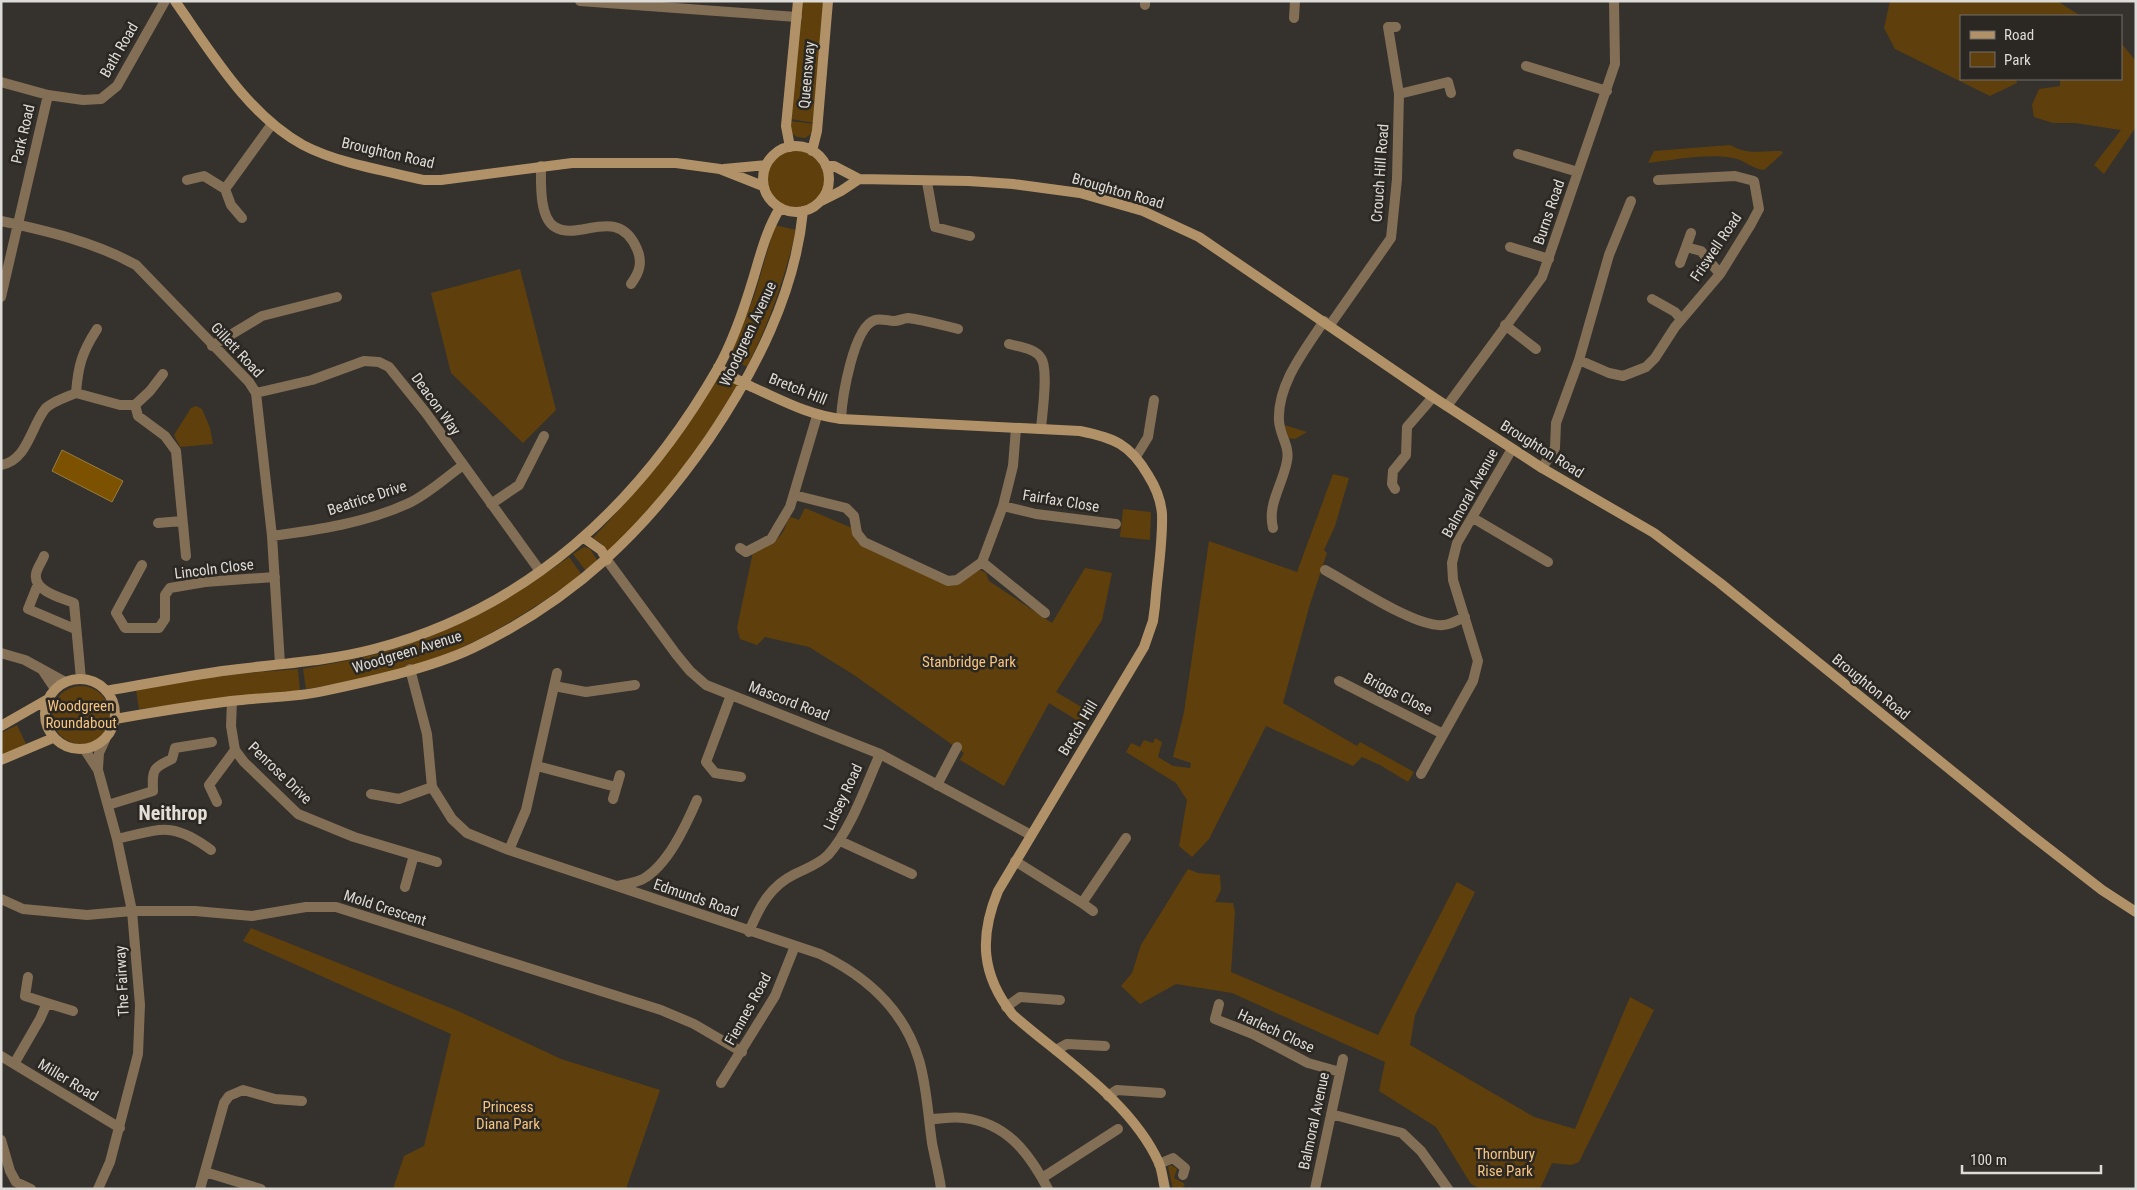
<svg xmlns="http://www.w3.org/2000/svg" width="2137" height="1190" viewBox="0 0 2137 1190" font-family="'Roboto Condensed',sans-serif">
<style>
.green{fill:#5f400c}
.water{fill:#7c5200;stroke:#997b41}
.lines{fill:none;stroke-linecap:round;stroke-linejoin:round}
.street{stroke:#836f56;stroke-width:10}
.secondary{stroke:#b19268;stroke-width:10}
.labels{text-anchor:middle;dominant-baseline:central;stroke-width:5;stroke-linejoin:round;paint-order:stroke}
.street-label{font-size:15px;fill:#dedcd8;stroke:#2b2722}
.park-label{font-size:15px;fill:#f6c47f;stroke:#2b2722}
.district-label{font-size:20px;font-weight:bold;fill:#e3ded7;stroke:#2b2722}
</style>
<rect width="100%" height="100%" fill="#35312c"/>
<!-- green -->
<path class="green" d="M802 1H827L815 123 790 119Z
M1890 1H2057L2081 16H1961V79H2016L2017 83 1990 96 1895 49 1884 28Z
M2121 43 2136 61V127L2104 174 2094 165 2121 130 2075 123H2053L2034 117 2032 105 2039 89 2060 86V79H2121Z
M790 121 815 124 811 134 805 138 797 137 791 133Z
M1730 145C1750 156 1760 150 1781 151L1783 153 1764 170C1752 169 1745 160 1733 158 1709 153 1672 160 1648 163L1654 151Z
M767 179a29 29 0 1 1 58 0a29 29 0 1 1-58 0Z
M775 225 796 230C785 278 769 323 747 367L729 356 754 297Z
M520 269 556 410 523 443 451 373 431 293Z
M719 373 738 385C707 448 655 503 608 554L602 544 593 538C641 487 685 434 719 373Z
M196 406 202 409 210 428 213 444 180 447 174 435 191 408Z
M1284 425 1307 432 1295 439 1289 438Z
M1333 474 1349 478 1335 526 1324 550 1327 553 1310 604 1283 703 1357 746 1360 742 1414 772 1408 782 1380 765 1362 757 1353 766 1266 726 1209 839 1192 857 1179 846 1187 800 1176 783 1126 752 1131 743 1140 747 1144 740 1153 743 1155 738 1162 742 1158 757 1173 766 1190 768 1191 763 1173 757 1184 712 1209 541 1297 572Z
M805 508 852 528 857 542 864 547 946 584 980 570 986 573 989 581 1052 623 1085 568 1112 573 1102 620 1056 692 1090 712 1083 724 1049 703 1004 786 960 760 964 753 854 675 809 647 765 637 757 645 740 639 737 628 753 552C764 547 776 543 783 532 786 527 786 521 791 517L799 520Z
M1123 509 1151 512 1150 540 1120 537Z
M584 547 590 549 597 560 586 571 573 554Z
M569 557 582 575C546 600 510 624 471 643 420 669 362 680 306 689L303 669C327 664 353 660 377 654 448 635 510 599 569 557Z
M298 669 300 691 139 709 136 689 212 676Z
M52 715a29 29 0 1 1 58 0a29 29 0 1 1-58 0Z
M17 725 26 744 1 756V733Z
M1188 869 1198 873 1220 875 1221 890 1215 902 1233 903 1235 912 1231 972 1378 1035 1457 882 1475 892 1415 1015 1410 1045 1534 1117 1575 1129 1630 997 1654 1010 1579 1162 1571 1165 1552 1163 1540 1189H1480L1471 1184 1436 1127 1379 1091 1385 1062 1232 993 1176 984 1140 1004 1121 986 1132 973 1141 945Z
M251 928 458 1011 561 1059 660 1090 626 1189H393L404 1156 424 1146 451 1034 243 941Z
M1171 1165 1177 1169 1174 1178 1185 1184 1182 1189H1173L1168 1167Z"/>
<!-- water -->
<path class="water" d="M62 450 123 481 112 502 52 471Z"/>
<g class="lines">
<!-- street -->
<path class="street" d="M580 1 797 17
M1145 5V1
M1294 18 1295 1
M1526 66 1607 91
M1 82 48 95 83 100 101 99 117 86 165 1
M1399 94 1448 82 1451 93
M1518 154 1578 172
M541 166C541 182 539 218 555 227 579 242 618 204 637 249 643 263 639 273 631 284
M187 180 204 176 225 189
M927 182 935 227 970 236
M242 218 231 205 225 189 272 124
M1 221C48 231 94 242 136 265L249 382 256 393 272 536 280 664
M1691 233 1686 247 1701 251 1720 274
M1510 247 1549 259
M1680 263 1686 247
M1 297 48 95
M1652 299 1675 312 1681 319
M1330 325 1391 238 1397 179 1399 94 1388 27H1396
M1505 325 1536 349
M1009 344C1019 347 1035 348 1041 358 1049 369 1042 414 1041 429
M212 346 262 316 337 297
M1579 360 1609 255 1631 201
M76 393C78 366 82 352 97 329
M256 393 312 380 364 361 379 362 389 367 426 413 540 571
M135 405 150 391 163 374
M1447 406 1542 277 1615 64 1614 1
M841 419C842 399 853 327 875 320 881 318 888 321 894 321 899 321 904 318 908 318 925 320 941 325 958 329
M1016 428 1013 466 1003 506 982 562 1045 613
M1137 455 1148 437 1154 400
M1 465C27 461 31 427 45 409 51 402 67 397 76 393L120 405H135L138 416 165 436 176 451 186 556
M1542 468 1555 448 1556 423 1579 360 1609 373 1623 376 1646 367 1655 358 1675 327 1720 274 1751 224 1759 209 1754 181 1735 176 1658 180
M1395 489 1392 484 1393 471 1406 455 1407 427 1433 397
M794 495 846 508 854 516 857 533 864 542 948 581 957 580 982 562
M491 504 519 485 544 436
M1003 506 1036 514 1116 524
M1473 518 1548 562
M158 523 182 521
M1273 528C1267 504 1283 484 1287 461 1290 446 1280 436 1279 421 1277 384 1305 350 1324 321
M272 536C317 530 366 523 409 503 428 494 445 478 462 466
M740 548 746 552 771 539 790 507 817 416
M44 556C42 562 37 568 36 574 33 591 62 598 74 603L81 679
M607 560 676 654 690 671 706 685 880 754 1031 835
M142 565 116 613 125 628H159L165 619V595L170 588 205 582 275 577
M1325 570C1351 584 1416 628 1443 625 1450 625 1458 620 1465 617
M38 584 28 609 75 629
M1 653 25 660 65 682
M410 669 427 734 432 787 452 819 467 833 509 850 820 954C866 976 904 1010 919 1060 927 1087 928 1116 932 1143 935 1159 939 1173 941 1189
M43 671 55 689
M1339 681 1443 734
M554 686 586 692 635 685
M731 695 706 762 715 773 741 777
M232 701 231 726 235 750 244 762 298 814 354 837 437 862
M85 750 98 770 117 839 132 911 140 1005 138 1054 110 1162 98 1189
M537 766 616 787
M98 769 99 753 105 740
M1421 774 1473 681 1478 661 1453 580 1452 563 1457 543 1512 449
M937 785 957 747
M371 794 399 799 432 787
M613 799 620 775
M217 802 209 785 235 750
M108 805 153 791C152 769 153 768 172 759L175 748 212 742
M117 839C161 829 172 821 211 850
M840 841 912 874
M509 850 526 810 557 673
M1015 861 1082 903 1126 838
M617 886C625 884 635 883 643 879 668 865 686 825 697 800
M405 887 414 855
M1 899 23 909 87 915 132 911H195L252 916 306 907H336L661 1010 694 1024 742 1052
M1082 903 1093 911
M749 932C759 907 770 886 795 874 807 868 819 864 828 855 851 830 866 785 880 754
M28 977 25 996 47 1003
M1219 1004 1215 1019 1253 1034 1308 1063 1340 1072
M1006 1007 1020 997 1060 1000
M1056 1050 1067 1044 1105 1046
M1 1056 120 1128
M14 1064 40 1019 47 1003 73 1011
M721 1083 775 996 795 946
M1108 1096 1117 1090 1161 1093
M1331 1114 1402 1133 1421 1151 1448 1189
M930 1119C941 1119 953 1116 964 1118 1007 1123 1029 1153 1048 1189
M1 1140 10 1171 16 1182 31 1189
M1159 1164 1173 1158 1185 1168 1183 1175
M205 1172 261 1189
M1042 1178 1118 1129
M200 1189 224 1103 229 1096 243 1090 275 1099 302 1101
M1315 1189 1343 1059"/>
<!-- secondary -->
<path class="secondary" d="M175 1C211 52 247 114 303 145 337 163 386 171 424 180H441L572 163H676L720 169 763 186
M763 179a33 33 0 1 1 66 0a33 33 0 1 1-66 0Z
M790 147 786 126 798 1
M812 151 817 131 828 1
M826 166H834L859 179 969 181 1013 184 1080 193 1143 211 1199 237 1433 397 1542 468 1654 533 1720 583 2026 831 2102 890 2136 912
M724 169 766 165
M821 201 841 191 859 179
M718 367C728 376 740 381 752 387 784 401 806 414 841 419L1080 431C1114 438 1130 444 1148 475 1155 486 1161 501 1162 514 1163 544 1157 576 1155 606L1153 621 1144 647 998 891C979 937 981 975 1013 1015 1062 1058 1131 1101 1159 1163 1162 1170 1163 1180 1165 1189
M584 538 601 550 607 560
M45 714a35 35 0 1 1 70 0a35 35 0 1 1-70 0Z
M106 691C145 684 183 677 222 671 273 664 324 662 374 649 528 609 640 504 718 368 734 340 745 306 754 276 761 252 767 229 780 208
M115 719C154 712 192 706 231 701 262 697 294 698 324 691 371 681 431 668 473 648 575 599 646 530 709 439 755 371 795 294 803 211
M1 726 48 699
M1 760 53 738"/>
</g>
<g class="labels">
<!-- street labels -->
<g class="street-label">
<text transform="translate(119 50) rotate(-60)">Bath Road</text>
<text transform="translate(807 75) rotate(-85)">Queensway</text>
<text transform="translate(23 134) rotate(-77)">Park Road</text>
<text transform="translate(388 153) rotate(13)">Broughton Road</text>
<text transform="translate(1380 173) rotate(-86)">Crouch Hill Road</text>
<text transform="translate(1118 191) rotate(16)">Broughton Road</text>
<text transform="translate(1549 212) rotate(-71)">Burns Road</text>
<text transform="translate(1716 247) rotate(-56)">Friswell Road</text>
<text transform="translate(748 334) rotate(-65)">Woodgreen Avenue</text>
<text transform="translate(237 350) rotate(47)">Gillett Road</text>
<text transform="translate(798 389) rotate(22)">Bretch Hill</text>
<text transform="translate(436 404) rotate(54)">Deacon Way</text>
<text transform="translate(1542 449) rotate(32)">Broughton Road</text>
<text transform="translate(1470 493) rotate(-61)">Balmoral Avenue</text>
<text transform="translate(367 498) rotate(-18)">Beatrice Drive</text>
<text transform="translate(1061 501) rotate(9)">Fairfax Close</text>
<text transform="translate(214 569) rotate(-7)">Lincoln Close</text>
<text transform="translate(407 652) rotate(-17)">Woodgreen Avenue</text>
<text transform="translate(1871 687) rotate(39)">Broughton Road</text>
<text transform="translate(1398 694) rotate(27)">Briggs Close</text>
<text transform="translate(789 701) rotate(21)">Mascord Road</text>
<text transform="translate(1078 728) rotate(-59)">Bretch Hill</text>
<text transform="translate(280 773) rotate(44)">Penrose Drive</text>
<text transform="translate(843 797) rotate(-65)">Lidsey Road</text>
<text transform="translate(696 898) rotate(19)">Edmunds Road</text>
<text transform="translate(385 908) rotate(18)">Mold Crescent</text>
<text transform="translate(122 981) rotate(-93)">The Fairway</text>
<text transform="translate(748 1009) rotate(-61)">Fiennes Road</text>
<text transform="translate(1276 1031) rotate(25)">Harlech Close</text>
<text transform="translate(68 1080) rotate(31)">Miller Road</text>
<text transform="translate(1314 1121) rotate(-78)">Balmoral Avenue</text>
</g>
<!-- park labels -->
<g class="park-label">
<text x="969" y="662">Stanbridge Park</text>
<text x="81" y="706">Woodgreen<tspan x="81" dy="17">Roundabout</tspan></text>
<text x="508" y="1107">Princess<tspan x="508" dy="17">Diana Park</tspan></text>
<text x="1505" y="1154">Thornbury<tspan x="1505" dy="17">Rise Park</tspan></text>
</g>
<!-- district labels -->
<g class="district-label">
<text x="173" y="813">Neithrop</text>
</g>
</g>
<!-- border -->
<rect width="2137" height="1190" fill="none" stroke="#dedcd8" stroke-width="5"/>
<!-- legend -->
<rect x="1960" y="15" width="162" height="65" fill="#2b2722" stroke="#736f6b"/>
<rect x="1970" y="31" width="25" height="8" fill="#b19268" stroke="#736f6b"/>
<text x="2004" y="40" font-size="15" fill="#dedcd8">Road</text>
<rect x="1970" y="52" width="25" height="15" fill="#5f400c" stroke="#736f6b"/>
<text x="2004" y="65" font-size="15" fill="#dedcd8">Park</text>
<!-- scale -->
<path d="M1962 1165v8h139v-8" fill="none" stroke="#dedcd8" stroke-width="2.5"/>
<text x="1970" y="1165" font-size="15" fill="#dedcd8" stroke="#2b2722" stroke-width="4" paint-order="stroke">100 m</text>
</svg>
